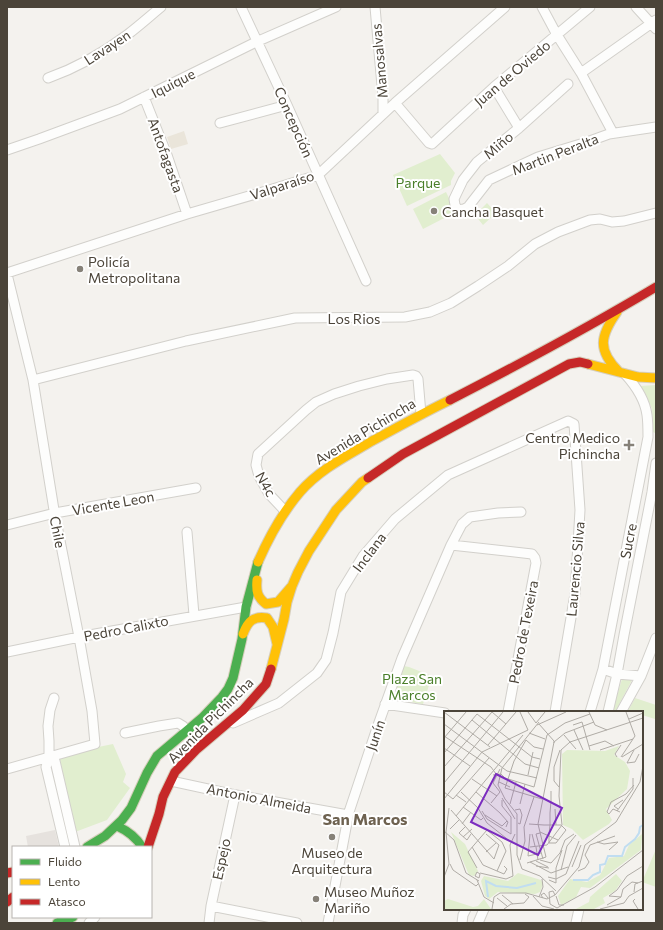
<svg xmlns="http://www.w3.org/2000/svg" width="663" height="930" viewBox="0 0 663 930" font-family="Commissioner,sans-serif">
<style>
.industrial{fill:#e6e2de}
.education{fill:#eae5da}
.green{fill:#e1eecf}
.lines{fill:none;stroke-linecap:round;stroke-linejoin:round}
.street-casing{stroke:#d2d0cb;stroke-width:11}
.fast-casing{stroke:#d6cebb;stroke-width:11}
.slow-casing{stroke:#d6cebb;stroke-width:11}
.jam-casing{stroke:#d6cebb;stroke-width:11}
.street{stroke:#fdfdfc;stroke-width:9}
.fast{stroke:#4caf50;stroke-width:9}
.slow{stroke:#ffc107;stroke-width:9}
.jam{stroke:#c62828;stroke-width:9}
.poi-dot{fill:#868178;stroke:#fff;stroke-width:1.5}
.labels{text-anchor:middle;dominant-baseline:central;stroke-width:4;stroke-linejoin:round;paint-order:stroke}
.street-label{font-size:14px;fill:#4b4439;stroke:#fff}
.park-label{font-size:14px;fill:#4a7f2a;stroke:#fff}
.poi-label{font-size:14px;fill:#4b4439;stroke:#fff;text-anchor:start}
.quarter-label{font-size:16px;font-weight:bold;fill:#6e6250;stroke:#fff}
.inset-river{fill:none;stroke:#c0ddf1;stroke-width:2}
.inset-road{fill:none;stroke:#b0aca6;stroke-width:1}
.view{fill:#7b2cbf;fill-opacity:0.15;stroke:#7b2cbf;stroke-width:2}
.inset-edge{fill:none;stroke:#4b4439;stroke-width:2}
</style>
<rect width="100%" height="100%" fill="#f4f2ee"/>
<!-- industrial -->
<path class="industrial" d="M55 830 59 847H28L26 836Z"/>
<!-- education -->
<path class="education" d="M184 131 188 144 171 149 167 137Z"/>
<!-- green -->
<path class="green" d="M440 154 455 173 451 181V185L407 206 393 175Z
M446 192 456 212 423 229 413 209Z
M487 203 496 213 483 225 475 215Z
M656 385V417L655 433 653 432 652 409 646 395 640 386Z
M404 666 409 667 432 676 423 704 391 699Z
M622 679 632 680 615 712H612Z
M635 698 656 705V714L655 719 642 715V712H633L628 711Z
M113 744 126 774 123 782 130 788 107 820 75 832 59 755Z
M656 849V887L642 882Z"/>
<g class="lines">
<!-- street casing -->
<g class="street-casing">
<path id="street" d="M241 7 287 105 366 281
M375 7 383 97V114
M542 7 557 35 581 73 613 133
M636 7 656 29
M581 73 656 20
M48 78C76 68 103 53 127 35 139 26 150 16 161 7
M568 84 519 128 477 162 463 180 454 199 455 205 458 210 464 209 468 207 489 180 538 157 587 142 609 134 656 127
M494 87 519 128
M144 97 167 155 187 214
M395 103 429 143 432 144 494 87 590 7
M220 123 287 105
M7 150 39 139 120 109 254 43 336 7
M7 273 187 214 266 191 318 175 395 103 505 7
M7 274 33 380 54 510 79 637 92 711 95 744 7 769
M33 380 186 341 295 318 405 317 430 312 451 303 478 286 508 266 535 244 558 232 590 220 600 219 612 222 624 221 656 213
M285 511 269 494 259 476 256 465 258 454 306 410 316 402 334 394 359 386 387 379 413 375 416 376 418 379 421 414
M7 525 55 513 196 488
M187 532 194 615
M451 545 532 554 535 558 536 563 508 712
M7 652 84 636 246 607
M603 669 617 674 641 676
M54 698 50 710 48 726 49 741V758L46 767 65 847
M385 704 445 713
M590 712 603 669 648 437C648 430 648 422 647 415 645 400 635 385 625 374
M608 712 617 674 624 635 652 492 656 463
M621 712 641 676 656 638
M233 723 279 703 317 673 326 660 333 633 341 592 363 556 395 519 448 475 568 421 574 424 580 510 575 594 555 712
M125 733 159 726 178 723 183 726 187 731
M49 758 55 761 75 847
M171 781 231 794 348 815
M211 906 297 923
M89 923 95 917
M209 923 211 906 235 795
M328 923 349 812 377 728 402 658 451 545 462 524 470 517 498 513 521 512
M462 923 463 915 466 909
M478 923 484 909
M576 923 579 909"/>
</g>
<!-- fast casing -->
<g class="fast-casing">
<path id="fast" d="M117 826C128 831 136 837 142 847
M87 847 105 836 122 820 131 808 147 773 157 756 202 718 222 697 228 689 233 678 242 639 246 607 258 562
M57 923 73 917"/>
</g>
<!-- slow casing -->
<g class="slow-casing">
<path id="slow" d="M617 312C600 336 597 350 619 372
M588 364 638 377 656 378
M258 562C269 537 282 513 300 492 320 469 347 456 372 441 398 427 423 413 450 400
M257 580C256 591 257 597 266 604L278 602 291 587
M243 634C248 621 253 616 267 618L273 627 277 644
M271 669 284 619 287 602 292 586 298 572 309 551 336 510 362 482 368 478"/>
</g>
<!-- jam casing -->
<g class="jam-casing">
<path id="jam" d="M450 400C520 364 589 327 656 287
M368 478 403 454 569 364 580 362 588 364
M148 847 159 814 163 797 175 772 197 749 243 710 266 684 271 669
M7 873 13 872
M7 902 13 897"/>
</g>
<!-- street -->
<use href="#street" class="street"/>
<!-- fast -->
<use href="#fast" class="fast"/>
<!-- slow -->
<use href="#slow" class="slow"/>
<!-- jam -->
<use href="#jam" class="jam"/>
</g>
<!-- markers -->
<g class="poi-dot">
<circle cx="434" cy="211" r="4"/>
<circle cx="80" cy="269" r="4"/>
<path d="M627 439h4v4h4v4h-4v4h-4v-4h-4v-4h4z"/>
<circle cx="332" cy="837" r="4"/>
<circle cx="316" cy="899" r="4"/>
</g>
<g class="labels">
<!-- street labels -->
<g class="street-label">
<text transform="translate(107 47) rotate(-33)">Lavayen</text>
<text transform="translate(379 61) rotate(-95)">Manosalvas</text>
<text transform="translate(512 73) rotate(-40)">Juan de Oviedo</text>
<text transform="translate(173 83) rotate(-27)">Iquique</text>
<text transform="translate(294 122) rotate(66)">Concepción</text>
<text transform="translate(498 145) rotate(-40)">Miño</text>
<text transform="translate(555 154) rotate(-21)">Martin Peralta</text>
<text transform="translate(166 155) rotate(70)">Antofagasta</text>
<text transform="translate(282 185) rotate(-18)">Valparaíso</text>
<text x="354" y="318">Los Rios</text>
<text transform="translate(365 431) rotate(-31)">Avenida Pichincha</text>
<text transform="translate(266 484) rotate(60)">N4c</text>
<text transform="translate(113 503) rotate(-10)">Vicente Leon</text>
<text transform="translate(58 532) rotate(79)">Chile</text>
<text transform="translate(628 541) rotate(-79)">Sucre</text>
<text transform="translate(369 552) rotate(-53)">Inclana</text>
<text transform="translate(575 569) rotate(-85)">Laurencio Silva</text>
<text transform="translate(126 628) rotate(-11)">Pedro Calixto</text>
<text transform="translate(523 632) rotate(-79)">Pedro de Texeira</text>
<text transform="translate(210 720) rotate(-45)">Avenida Pichincha</text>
<text transform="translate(375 735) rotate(-71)">Junín</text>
<text transform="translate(259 798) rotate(11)">Antonio Almeida</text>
<text transform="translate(221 859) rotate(-78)">Espejo</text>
</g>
<!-- park labels -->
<g class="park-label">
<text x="418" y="182">Parque</text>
<text x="412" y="678">Plaza San<tspan x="412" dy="16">Marcos</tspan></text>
</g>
<!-- poi labels -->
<g class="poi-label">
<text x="442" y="211">Cancha Basquet</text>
<text x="88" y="261">Policía<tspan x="88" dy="16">Metropolitana</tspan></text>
<text x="620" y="437" text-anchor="end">Centro Medico<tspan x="620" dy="16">Pichincha</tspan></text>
<text x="332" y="852" text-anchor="middle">Museo de<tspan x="332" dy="16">Arquitectura</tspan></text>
<text x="324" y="891">Museo Muñoz<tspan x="324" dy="16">Mariño</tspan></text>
</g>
<!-- quarter labels -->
<g class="quarter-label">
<text x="365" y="818">San Marcos</text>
</g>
</g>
<!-- overview -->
<g transform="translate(444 711)">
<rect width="199" height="199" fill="#f4f2ee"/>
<path d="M175 35 170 44 181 51 186 60 183 78 162 98 168 109 165 113 139 129 128 118 119 114 118 43 123 39 161 40ZM199 115 197 139 146 177 137 176 132 186 117 194 114 185 126 168 143 171 156 164 165 147 180 145 185 134 198 123ZM7 121 21 133 34 160 30 165 25 164ZM74 162 97 169 99 173 96 181 91 183 54 181 45 188 41 185 37 170 40 165 64 170ZM172 163 178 170 171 180 159 187 161 192 150 198H132L145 191 146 186ZM4 188 29 196 34 195 40 188 47 198H0V190Z" fill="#e1eecf"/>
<path class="inset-river" d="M129 169H144L149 164 156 161V154L161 153 164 145H178L181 136 191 128 195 122 196 116 199 114M44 186 42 170 52 175 73 177 92 172"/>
<path class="inset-road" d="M0 1 46 36M48 1 62 13M84 1 92 12M145 1 151 14 163 19M33 3 88 46 96 48M185 8 199 2M28 9 81 53 95 57M95 11 58 57 54 74 61 88 73 103V144L78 158 96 165 112 180M92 12 101 1M0 13 63 60 93 67M95 13 110 30V32M93 14 122 1M129 14 138 11 146 39M130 19 139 39M85 22 101 28M120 24 132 38M0 25 47 56 52 63M0 27 22 1M44 34 72 1M145 35 161 30 170 35M0 37 26 55M156 39 189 28M190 39 183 52 191 51 195 43M0 42 33 3M173 46 171 43 177 34M177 46 191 25 182 1M178 46 199 33M0 56 48 1M49 64 57 63 61 67 90 76 103 24 121 12 146 3M84 64 89 41M28 68 53 85M55 71 66 76M0 72 59 1M115 76 110 70V56L116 39M0 81 9 88 45 47M17 81 34 97 43 112 67 131M32 81 56 102 64 111 62 116M56 81 49 72 56 58M12 84 22 91M58 87 71 108M0 88 38 41 84 19 76 1M98 88 61 77 70 50 82 29 90 36 99 38M47 92 56 81M66 93 72 71M76 93 81 73M19 96 37 109 39 107M111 98 112 114M174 98 170 95 179 89M7 99 50 148 55 134 42 123M71 99 76 98 78 104 76 113 74 112M38 100 43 108 67 123V106L58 95V89M173 100 189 78V67M176 101 169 98 165 103 163 101 167 91 182 83 190 74M41 104 58 115 63 110M12 105 79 24M18 113 27 101M85 113 100 114H117L122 119 112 132H105V124L106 114V102L107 90V80M21 116 15 122 23 129 27 123M6 118 15 109M0 120 10 129 22 162 35 170M44 120 58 131 62 140 53 160M96 121 114 129M96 122 92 123 99 148M86 123 84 145 97 142M88 123 91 135M19 126 28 118M153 131 160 133 174 131 165 139M28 136 39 154 60 163 63 158 60 155M86 136 103 134 118 114 115 85 117 39 126 31 199 7M92 136 94 149M42 141 52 132M76 149 81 130 80 116 90 86M96 149 107 152 116 142 121 129 130 123M92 150 104 156M86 151 107 162 124 156M83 152 102 146 94 113 110 31 121 22 150 11M6 153 9 159 32 175 34 173M92 155 105 157M128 156 137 134M33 157 24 141 43 119M117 159 123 135 132 124M134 160 141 157 145 151 141 144 146 134 171 125M36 162 62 168 69 165 66 134 71 123M31 165 33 161 36 163 35 167 31 165M0 166 5 153 2 121 5 97M104 166 112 168 122 163 135 130M33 169 40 186 50 192M105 169 112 172V157L118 139M190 181 191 173 199 170M58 184 69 193M111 184 109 180 105 181 106 193 113 197 151 176 199 139M89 185 98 195 110 198M112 185 115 194H120M165 185 173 179 183 165 199 155M165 185 177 186M95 186 99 176 98 168M53 187 63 195M99 187 97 184 100 182 104 187M191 188 189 190 194 198M163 194 177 186 179 178 188 171 194 172M48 198 50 186 56 182H82L103 188 111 184 135 156 141 134 172 111 196 71 199 55M60 198 67 193 80 192 85 186 81 183M156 198 180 192 185 185 199 177"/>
<path class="view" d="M52 63 118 97 94 144 27 111Z"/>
<rect width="199" height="199" class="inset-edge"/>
</g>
<!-- border -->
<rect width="663" height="930" fill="none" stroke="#4b4439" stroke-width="16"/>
<!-- legend -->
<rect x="12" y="846" width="140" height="72" fill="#ffffff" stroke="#b7b4b0"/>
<rect x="20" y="859" width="20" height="6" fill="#4caf50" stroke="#b7b4b0"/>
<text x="48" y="866" font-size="12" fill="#4b4439">Fluido</text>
<rect x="20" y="879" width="20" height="6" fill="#ffc107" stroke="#b7b4b0"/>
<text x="48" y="886" font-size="12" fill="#4b4439">Lento</text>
<rect x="20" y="899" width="20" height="6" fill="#c62828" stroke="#b7b4b0"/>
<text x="48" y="906" font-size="12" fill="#4b4439">Atasco</text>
</svg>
